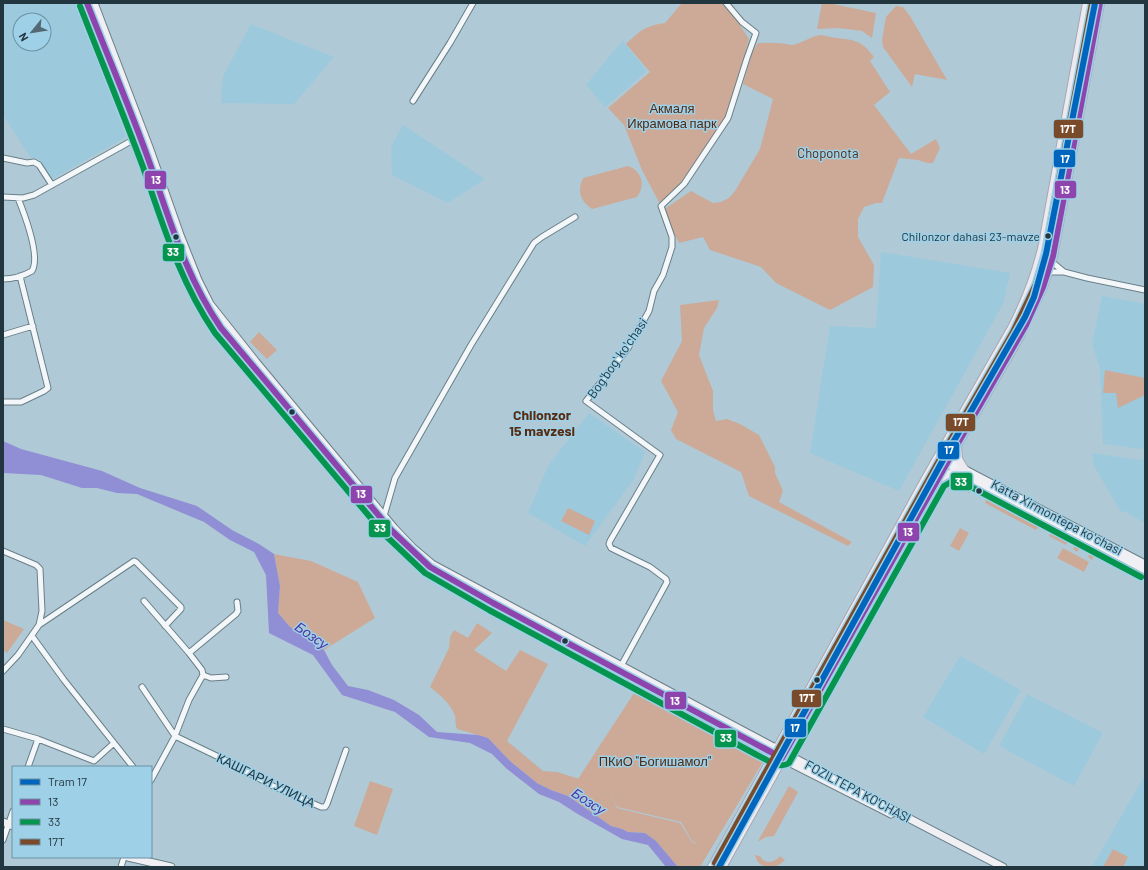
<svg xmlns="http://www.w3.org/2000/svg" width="1148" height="870" viewBox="0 0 1148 870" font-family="Barlow,sans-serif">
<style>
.built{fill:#9dc9dd;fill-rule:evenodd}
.green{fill:#ccaa97}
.water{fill:#908ed5}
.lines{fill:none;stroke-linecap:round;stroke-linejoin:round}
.street-casing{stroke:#6a7f88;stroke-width:7}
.secondary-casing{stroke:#6a7f88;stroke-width:9}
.primary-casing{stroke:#a6a7b3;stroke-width:10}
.street{stroke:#f3f7f9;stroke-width:5}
.secondary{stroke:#f0f0f4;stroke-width:7}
.primary{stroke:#ece9ef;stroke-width:8}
.bus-1-casing{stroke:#9ed0e7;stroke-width:9}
.bus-2-casing{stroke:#9ed0e7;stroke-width:9}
.bus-3-casing{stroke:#9ed0e7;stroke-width:9}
.bus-1{stroke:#8e44ad;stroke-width:6}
.bus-2{stroke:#05954e;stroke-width:6}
.bus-3{stroke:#7a4b2a;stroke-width:6}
.tram-1-casing{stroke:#9ed0e7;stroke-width:9}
.tram-1{stroke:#0065bd;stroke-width:6}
.bus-dot{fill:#22363f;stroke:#9ed0e7;stroke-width:1.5}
.labels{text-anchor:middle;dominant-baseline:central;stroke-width:3;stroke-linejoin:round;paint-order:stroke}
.bus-label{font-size:12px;fill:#22363f;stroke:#9ed0e7;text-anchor:end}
.park-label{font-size:13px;fill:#512912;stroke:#9ed0e7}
.street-label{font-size:13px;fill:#22363f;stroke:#9ed0e7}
.neighbourhood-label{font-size:14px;font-weight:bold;fill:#5a2a0e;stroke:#9ed0e7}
.water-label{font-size:14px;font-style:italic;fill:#4f33a4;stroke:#9ed0e7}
.line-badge{stroke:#9ed0e7;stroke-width:1.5}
.badge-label{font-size:11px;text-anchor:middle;font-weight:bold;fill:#fff}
</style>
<rect width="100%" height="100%" fill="#afcad6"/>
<!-- built -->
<path class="built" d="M3 3H76L126 137 52 179 37 158H31L3 115ZM20 20H44V44H20Z
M251 24 334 57 294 104 221 103 223 76Z
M623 41 647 71 605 107 586 85 615 49Z
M403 125 485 179 448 203 392 175 391 152 392 145Z
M881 252 1010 273 1003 304 899 491 810 453 830 326 876 328Z
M1102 296 1145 304V447L1141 449 1103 444 1100 368 1092 344Z
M589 413 645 452 634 479 585 546 528 513 548 466Z
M1092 453 1140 460 1145 458V523L1124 511 1121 512 1094 466Z
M960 656 1021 690 984 754 923 717Z
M1027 694 1103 733 1074 786 999 746Z
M1145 775V867H1092Z"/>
<!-- green -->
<path class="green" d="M682 3H726L749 39 728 116 687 185 661 206 642 170 624 125 608 108 650 72 626 44C641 30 645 26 665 23Z
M822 3H828L876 13 872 38 862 31 839 28 817 29Z
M896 6 903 7 910 16 947 80 915 74 912 87 883 47 882 40 886 17Z
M821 35C826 36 831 37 836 38 856 40 862 41 874 57L870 61 890 92 874 105 911 154 936 139 940 148 933 163H927L918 160 899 158 882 203H876L864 207 858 219V237L874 265 873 287 830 310 776 283 761 267 710 250 703 237 679 243 663 210 691 191 713 203 721 202 729 198 735 191 760 149 773 99 743 84 752 52 758 43H779L792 45 797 44 815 36Z
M628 166C642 171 646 185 637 197L592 209C580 201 577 191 583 178Z
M719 300 717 308 704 328 699 355 713 391V410L716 421 727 419 740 424 759 435 775 467V473L783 491 779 502 852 542 848 546 749 496 741 472 676 439 671 430 678 412 661 381 682 341 680 305Z
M259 332 277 350 267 359 250 342Z
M1105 370 1145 378V395L1118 408 1116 393H1103Z
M953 476 972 486 969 493 950 483Z
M995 496 1048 524 1047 530 1039 526 1036 530 985 503 987 498 993 501Z
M568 508 595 521 589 535 561 521Z
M960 528 969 533 959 551 950 546Z
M1058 529 1094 548 1096 552 1092 560 1088 557 1090 553 1080 548 1077 552 1073 549 1075 544 1068 541 1066 545 1049 536 1052 531Z
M1063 548 1089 562 1084 572 1057 558Z
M274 554 311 561 358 582 375 618 324 650 290 627 278 613 280 586Z
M3 620 24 629 7 653 3 650Z
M477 623 492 633 474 650 506 671 520 650 548 664 507 741 543 771 557 772 608 788 617 808 680 823 692 842 699 845 692 841 681 822 617 807 608 788 578 779 636 690 761 754 764 760 700 867H678L656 841 645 833 628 832 622 829 611 826 568 796 551 790 537 783 511 762 488 738 457 729C455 725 456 721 455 716 451 704 440 695 430 687L449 648 450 637 454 630 468 638Z
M370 781 393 789 377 835 354 826Z
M789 786 798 792 774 836 766 837 759 841H758Z
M1113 849 1128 857 1123 867H1103Z
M755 855 760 856C765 865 774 863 780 856L785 860C776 870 758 870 755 855Z"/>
<!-- water -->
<path class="water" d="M3 441 21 449 102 471 140 488 197 506 232 530 259 544 274 554 280 586 278 613 290 627 324 650 332 665 348 686 368 690 394 700 419 715 437 732 478 735 488 738 511 762 537 783 551 790 568 796 611 826 622 829 628 832 645 833 656 841 678 867H666L648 845 622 839 576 813 559 802 539 794 507 769 492 754 470 743 429 737 395 712 342 695 313 655 269 633 266 575 254 552 230 540 204 522 137 494 117 493 97 488H82L41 475 3 473Z"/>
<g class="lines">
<!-- street casing -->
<g class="street-casing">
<path id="street" d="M413 101 450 43 473 3
M3 158 27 163 34 162 39 165 52 185
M3 197 23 198 34 195 142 135
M1052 262 1064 272
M1049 272H1064L1087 278 1145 290
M3 279C13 279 23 276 32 271 41 256 24 213 18 198
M3 335 33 326
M3 402H21L44 391 48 388 20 276
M384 516 395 478 471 345 534 243 542 237 575 217
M3 551 36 565 40 569 42 611 39 625 18 655 3 671
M144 601 189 653 202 670 203 675 189 700 175 736 151 780
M39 625 134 561 136 562 181 607V609L165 626
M32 636 64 680 133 767
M189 653 236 614 238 611 237 602
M621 666 667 582 666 579 650 567 611 548 609 544 610 541 660 455 586 401 628 348 649 311 654 291 663 275 672 247V237L661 206 684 184 728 118 747 58 756 33 742 22 726 3
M203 675 211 678 226 677
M142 687 175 736 225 760 273 786 321 807H325L327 804 346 750
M3 729 38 739 94 761 114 743
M28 767 38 739
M3 840 13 811
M121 867 124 857"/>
</g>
<!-- secondary casing -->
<g class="secondary-casing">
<path id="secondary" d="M87 3 145 152 175 237 193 282 202 300 221 328 345 476
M94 3 149 147 180 235 198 280 210 304 256 362 394 528 413 548 432 564C622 666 811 769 1003 867
M947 442C946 459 944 462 959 472L1145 570
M932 469C944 462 947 461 960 467L1145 564
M461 585 761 748 891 814
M3 822 13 826
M128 857 171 867"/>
</g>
<!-- primary casing -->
<g class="primary-casing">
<path id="primary" d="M957 445 958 459 964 469
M938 479 948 474 959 472
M712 867 925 480 1013 326C1026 300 1037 272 1043 244L1087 3
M722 867 957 445 1020 336 1043 287 1053 256 1100 3"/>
</g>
<!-- street -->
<use href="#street" class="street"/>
<!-- secondary -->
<use href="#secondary" class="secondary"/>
<!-- primary -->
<use href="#primary" class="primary"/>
<!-- bus-1 casing -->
<g class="bus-1-casing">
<path id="bus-1" d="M87 3C108 57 131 110 150 164 171 223 185 275 221 328L391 530 430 567 493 603 782 758 957 445 1026 325 1043 287 1053 256 1100 3"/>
</g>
<!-- bus-2 casing -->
<g class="bus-2-casing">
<path id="bus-2" d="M80 6C101 60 123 113 143 167 163 225 180 282 215 333L385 535 425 573 489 610 757 755C766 759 780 770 789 763L944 486 951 482 958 480 1141 577"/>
</g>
<!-- bus-3 casing -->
<g class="bus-3-casing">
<path id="bus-3" d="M715 863 950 441 1013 332 1036 284 1045 254 1092 3"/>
</g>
<!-- bus-1 -->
<use href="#bus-1" class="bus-1"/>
<!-- bus-2 -->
<use href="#bus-2" class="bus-2"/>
<!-- bus-3 -->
<use href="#bus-3" class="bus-3"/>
<!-- tram-1 casing -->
<g class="tram-1-casing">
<path id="tram-1" d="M719 867 943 460 1025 317 1034 297 1046 254 1095 3"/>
</g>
<!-- tram-1 -->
<use href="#tram-1" class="tram-1"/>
</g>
<!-- markers -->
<g class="bus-dot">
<circle cx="1048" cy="236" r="3.5"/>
<circle cx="176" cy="237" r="3.5"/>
<circle cx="292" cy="412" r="3.5"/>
<circle cx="979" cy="491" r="3.5"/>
<circle cx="565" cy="641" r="3.5"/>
<circle cx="817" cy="680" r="3.5"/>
</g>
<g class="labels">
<!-- bus labels -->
<g class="bus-label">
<text x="1040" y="236">Chilonzor dahasi 23-mavze</text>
</g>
<!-- park labels -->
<g class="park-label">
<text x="672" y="108">Акмаля<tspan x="672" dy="15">Икрамова парк</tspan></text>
<text x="828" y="153">Choponota</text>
<text x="655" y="761">ПКиО "Богишамол"</text>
</g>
<!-- street labels -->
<g class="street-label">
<text transform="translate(617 358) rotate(-55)">Bogʻbogʻ koʻchasi</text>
<text transform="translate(1057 517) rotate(28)">Katta Xirmontepa koʻchasi</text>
<text transform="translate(266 780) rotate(26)">КАШГАРИ УЛИЦА</text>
<text transform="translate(858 791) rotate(28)">FOZILTEPA KO'CHASI</text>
</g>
<!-- neighbourhood labels -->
<g class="neighbourhood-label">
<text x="542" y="414">Chilonzor<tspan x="542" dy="16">15 mavzesi</tspan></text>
</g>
<!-- water labels -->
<g class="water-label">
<text transform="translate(312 635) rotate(34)">Бозсу</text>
<text transform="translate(589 801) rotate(33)">Бозсу</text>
</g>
</g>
<g class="line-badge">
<rect x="1053" y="119" width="31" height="20" rx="4" fill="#7a4b2a"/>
<rect x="1053" y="149" width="23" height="19" rx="4" fill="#0065bd"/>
<rect x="144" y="170" width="23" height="20" rx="4" fill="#8e44ad"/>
<rect x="1054" y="180" width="23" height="19" rx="4" fill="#8e44ad"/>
<rect x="162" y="243" width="23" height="19" rx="4" fill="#05954e"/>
<rect x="945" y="413" width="31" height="19" rx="4" fill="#7a4b2a"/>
<rect x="937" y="441" width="23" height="19" rx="4" fill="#0065bd"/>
<rect x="950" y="472" width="23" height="19" rx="4" fill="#05954e"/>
<rect x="350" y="485" width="23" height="19" rx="4" fill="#8e44ad"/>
<rect x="368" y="519" width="23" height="19" rx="4" fill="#05954e"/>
<rect x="897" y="522" width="23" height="20" rx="4" fill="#8e44ad"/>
<rect x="791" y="689" width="31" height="19" rx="4" fill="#7a4b2a"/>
<rect x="664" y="691" width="23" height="19" rx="4" fill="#8e44ad"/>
<rect x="784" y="718" width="23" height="20" rx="4" fill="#0065bd"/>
<rect x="714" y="729" width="23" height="19" rx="4" fill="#05954e"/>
</g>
<g class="badge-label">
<text x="1068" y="133">17T</text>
<text x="1065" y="163">17</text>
<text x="156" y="184">13</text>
<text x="1065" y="194">13</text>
<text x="173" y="256">33</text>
<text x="961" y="426">17T</text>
<text x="949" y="454">17</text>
<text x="961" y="486">33</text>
<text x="361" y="498">13</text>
<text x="380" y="532">33</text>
<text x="908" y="536">13</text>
<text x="807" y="702">17T</text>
<text x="675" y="705">13</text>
<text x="795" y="732">17</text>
<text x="726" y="742">33</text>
</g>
<!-- border -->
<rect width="1148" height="870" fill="none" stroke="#22363f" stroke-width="8"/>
<!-- legend -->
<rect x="12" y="766" width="140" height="92" fill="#9ed0e7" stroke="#6c92a4"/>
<rect x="20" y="779" width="20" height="6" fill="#0065bd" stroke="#6c92a4"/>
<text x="48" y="786" font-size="12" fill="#22363f">Tram 17</text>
<rect x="20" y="799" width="20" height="6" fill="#8e44ad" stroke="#6c92a4"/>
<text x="48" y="806" font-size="12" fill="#22363f">13</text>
<rect x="20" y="819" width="20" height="6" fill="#05954e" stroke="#6c92a4"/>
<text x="48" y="826" font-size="12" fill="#22363f">33</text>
<rect x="20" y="839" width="20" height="6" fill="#7a4b2a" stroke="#6c92a4"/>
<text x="48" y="846" font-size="12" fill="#22363f">17T</text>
<!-- north arrow -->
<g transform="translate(32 32) rotate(240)"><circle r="19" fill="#9ed0e7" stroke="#6c92a4"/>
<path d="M0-3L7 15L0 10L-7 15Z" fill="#536a74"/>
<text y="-6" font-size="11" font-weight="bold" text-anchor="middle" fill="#22363f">N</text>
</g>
</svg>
